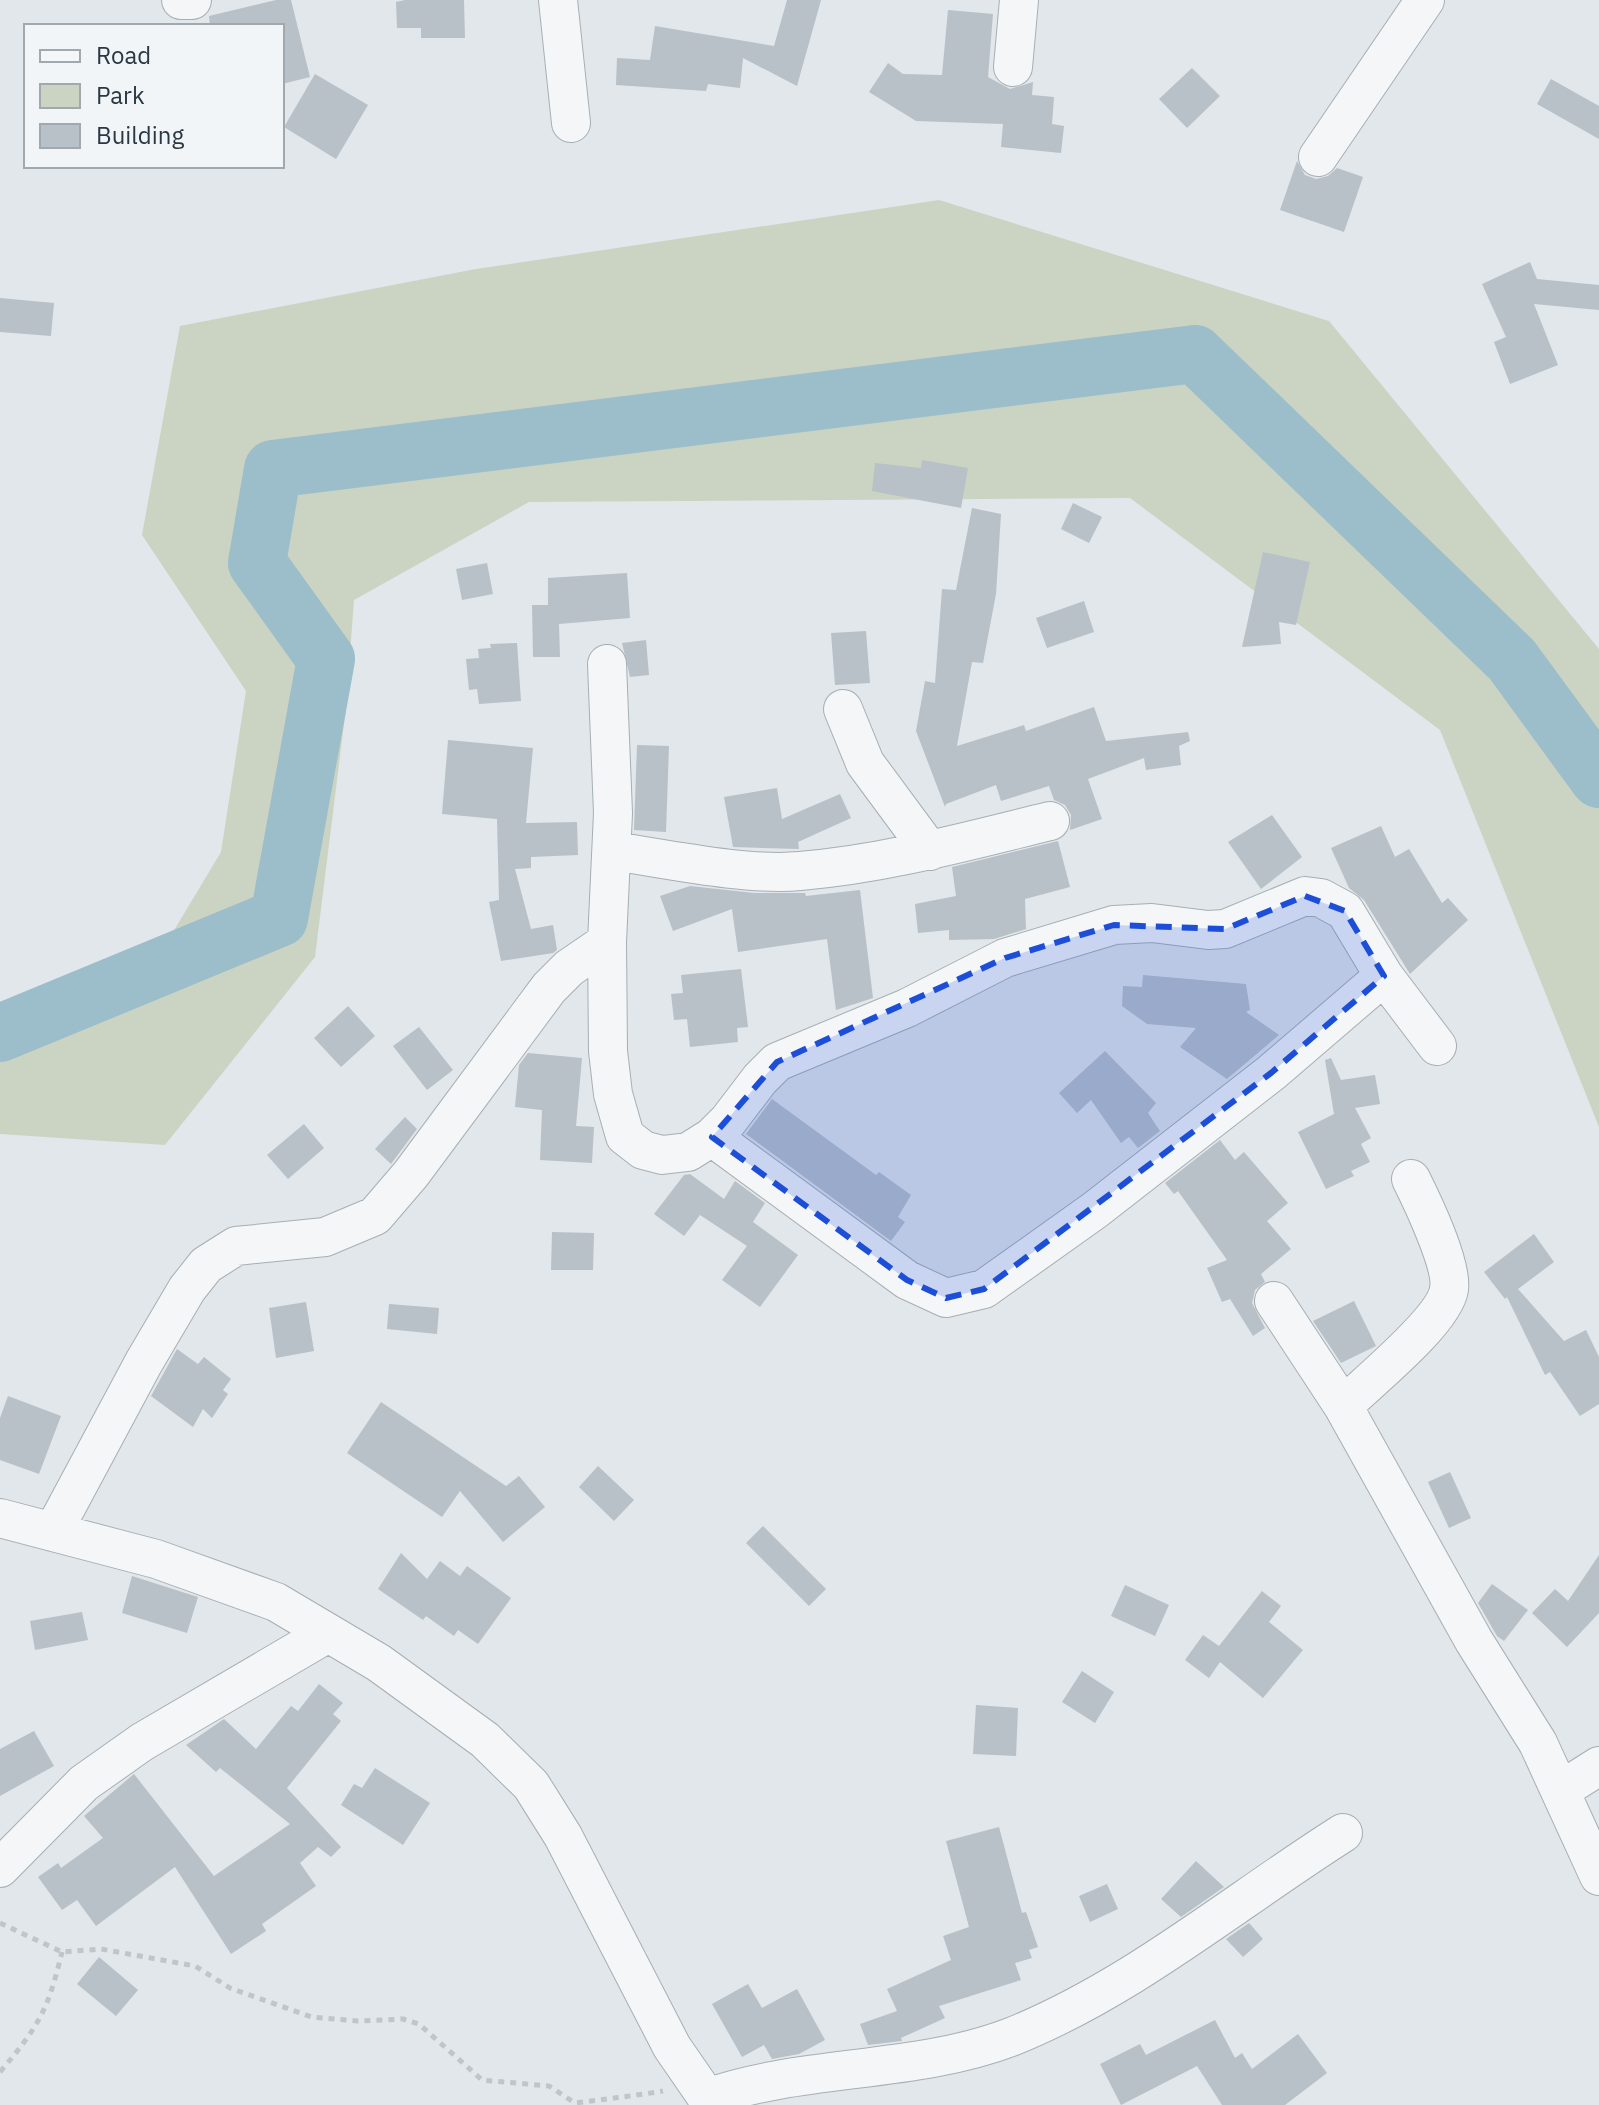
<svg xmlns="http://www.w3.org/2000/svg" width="1599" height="2105" viewBox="0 0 1599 2105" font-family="'IBM Plex Sans',sans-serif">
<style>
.green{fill:#cbd4c2}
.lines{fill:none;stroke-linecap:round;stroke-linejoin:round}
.river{stroke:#9cbdca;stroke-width:58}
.building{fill:#b8c1c7}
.minor-casing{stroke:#a6afb4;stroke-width:40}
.path{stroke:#bfc5c9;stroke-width:5;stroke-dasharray:6 6;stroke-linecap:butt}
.minor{stroke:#f4f6f8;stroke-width:38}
.marked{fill:#1d4ed8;fill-opacity:0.2;stroke:#1d4ed8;stroke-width:6;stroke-dasharray:16 10;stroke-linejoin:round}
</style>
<rect width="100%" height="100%" fill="#e1e7ea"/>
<!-- green -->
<path class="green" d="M939 200 1329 321 1599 649V1127L1440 730 1130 498 529 502 354 600 346 708 315 957 165 1145 0 1134V1011L164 947 221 852 246 691 142 535 180 326 476 269Z"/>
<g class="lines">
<!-- river -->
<path class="river" d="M0 1033 279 918 326 659 257 563 273 469 1195 354 1512 660 1599 779"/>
</g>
<!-- building -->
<path class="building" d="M276 0H291L310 77 282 84V26H210L209 16Z
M405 0H464L465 38H421V28H397L396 2Z
M787 0H821L797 86 743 58 740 88 708 84 706 91 616 85 617 58 650 60 655 26 774 46Z
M948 10 993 14 988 77 1010 89 1033 82 1032 95 1054 97 1052 124 1064 126 1061 153 1001 147 1003 124 916 121 869 92 888 63 903 74 942 75Z
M1192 68 1220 96 1187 128 1159 99Z
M315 74 368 105 336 159 284 127Z
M1551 79 1599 106V139L1537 104Z
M1297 161 1305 175 1316 179 1328 176 1337 168 1363 177 1344 232 1280 210Z
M1530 262 1537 279 1599 285V310L1534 304 1558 365 1510 384 1494 342 1506 337 1482 284Z
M0 298 54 303 51 336 0 332Z
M922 460 968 468 961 508 872 491 875 463 921 468Z
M1073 503 1102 517 1089 543 1061 529Z
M972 508 1001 514 996 594 983 663 972 662 957 746 1024 725 1026 731 1094 707 1106 741 1188 732 1190 741 1179 746 1181 765 1146 770 1144 758 1088 779 1102 819 1070 830 1071 815 1065 805 1054 800 1049 786 1001 801 996 785 946 804 945 807 916 731 925 681 935 683 942 589 956 590Z
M1263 552 1310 562 1296 625 1279 622 1281 644 1242 647Z
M487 563 493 594 462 600 456 569Z
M627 573 630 618 559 624 560 657H533L532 605H548V578Z
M1084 601 1094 632 1047 648 1036 618Z
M866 631 870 683 835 685 831 633Z
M646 640 649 675 630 677 622 643Z
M517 643 521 701 479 704 477 689 469 690 466 659 479 658 478 649 491 648 490 644Z
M448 740 533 748 526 823 577 822 578 855 531 857V868L515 869 531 929 553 925 557 950 553 953 501 961 489 902 499 900 497 819 442 814Z
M637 745 669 746 666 832 634 830Z
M777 788 782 819 840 794 851 818 798 842 799 849 733 847 724 797Z
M1272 815 1302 857 1261 889 1228 842Z
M1381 826 1395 857 1409 849 1442 903 1448 898 1468 920 1410 974 1364 900 1349 888 1331 848Z
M1058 841 1070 887 1025 899 1026 929 994 939 949 940V930L918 933 915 904 956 896 952 867Z
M690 886 754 893H805L806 896 860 890 873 998 836 1010 827 939 738 952 732 909 673 931 660 896Z
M741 969 748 1027 737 1028 738 1042 690 1047 687 1019 674 1020 671 994 683 993 681 975Z
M1143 975 1246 984 1250 1010 1246 1012 1279 1035 1227 1079 1180 1047 1196 1028 1147 1024 1122 1006 1123 986 1142 987Z
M348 1006 375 1036 341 1067 314 1038Z
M419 1027 453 1070 427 1090 393 1046Z
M1105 1051 1156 1103 1148 1113 1160 1131 1138 1148 1129 1137 1121 1143 1091 1100 1077 1113 1059 1093Z
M528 1053 582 1058 576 1126 594 1127 592 1163 540 1160 542 1110 515 1107 519 1065Z
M1331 1058 1341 1080 1375 1075 1380 1104 1355 1108 1371 1138 1361 1144 1370 1162 1351 1171 1354 1176 1326 1189 1298 1132 1334 1114 1325 1060Z
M772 1099 876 1175 879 1172 911 1195 898 1217 905 1222 891 1241 746 1134Z
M405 1117 417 1129 391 1164 375 1149Z
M304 1124 324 1148 288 1179 267 1155Z
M1220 1140 1235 1160 1244 1152 1288 1203 1267 1221 1291 1249 1261 1274 1265 1282 1255 1290 1252 1303 1265 1328 1253 1336 1230 1299 1222 1302 1207 1268 1227 1260 1178 1191 1174 1194 1165 1183Z
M690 1174 724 1199 735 1181 765 1203 753 1222 798 1255 760 1307 722 1280 747 1246 700 1215 684 1236 654 1214 684 1175Z
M552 1232 594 1233 593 1270H551Z
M1534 1234 1554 1262 1518 1289 1564 1341 1586 1330 1599 1357V1404L1580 1416 1550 1372 1545 1375 1507 1297 1505 1299 1484 1272Z
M1354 1301 1376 1346 1341 1363 1313 1321Z
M306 1302 314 1351 276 1358 269 1308Z
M389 1304 439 1308 437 1334 387 1329Z
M177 1349 198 1364 204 1357 231 1379 223 1390 228 1394 212 1418 203 1409 193 1427 151 1396Z
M8 1396 61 1416 39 1474 0 1460V1418Z
M381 1402 506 1486 519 1476 545 1507 503 1542 460 1491 442 1517 347 1453Z
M598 1466 634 1500 614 1521 579 1487Z
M1450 1472 1471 1518 1449 1528 1428 1482Z
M763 1526 826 1589 809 1606 746 1543Z
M401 1553 427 1579 440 1561 460 1576 467 1566 511 1598 478 1644 458 1630 454 1636 426 1616 423 1620 378 1589Z
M1599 1555V1613L1567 1647 1532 1613 1555 1589 1568 1601Z
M132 1576 198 1597 187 1633 122 1613Z
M1492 1584 1528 1610 1504 1641 1497 1636 1478 1603Z
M1125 1585 1169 1605 1155 1636 1111 1616Z
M1262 1591 1281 1606 1269 1622 1303 1650 1263 1698 1220 1662 1209 1678 1185 1660 1203 1635 1219 1646Z
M82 1612 88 1640 35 1650 30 1621Z
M1082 1671 1114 1692 1095 1723 1062 1702Z
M319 1684 343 1703 333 1714 341 1721 287 1788 341 1847 331 1857 318 1847 300 1863 316 1886 262 1924 266 1931 231 1954 175 1867 96 1926 77 1900 62 1910 38 1877 58 1863 61 1868 103 1838 84 1816 134 1774 214 1876 290 1824 220 1768 216 1772 186 1745 224 1719 256 1749 291 1706 298 1711Z
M976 1705 1018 1708 1016 1756 973 1754Z
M34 1731 54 1766 0 1796V1749Z
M375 1768 430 1803 403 1845 341 1805 354 1784 362 1788Z
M999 1827 1022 1913 1026 1912 1038 1947 1029 1950 1032 1958 1015 1963 1021 1980 939 2006 945 2018 901 2038 902 2041 868 2045 860 2024 897 2011 887 1989 951 1960 943 1936 969 1927 946 1841Z
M1196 1861 1224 1887 1181 1917 1161 1899Z
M1107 1884 1118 1909 1090 1922 1079 1896Z
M1249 1923 1263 1939 1243 1957 1226 1939Z
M99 1957 138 1990 116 2016 77 1984Z
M748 1984 762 2008 797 1989 825 2040 799 2054 772 2059 764 2045 742 2057 712 2004Z
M1215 2020 1235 2058 1242 2053 1252 2069 1298 2034 1327 2073 1285 2105H1222L1197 2066 1121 2105 1100 2064 1140 2044 1146 2055Z"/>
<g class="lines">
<!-- minor casing -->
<g class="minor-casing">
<path id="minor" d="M181 0H192
M558 0 571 123
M1013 67 1019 0
M1318 157 1425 0
M607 664 613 813 607 942 608 1051 613 1094 625 1136 643 1150 662 1155 688 1152 712 1137 728 1121 760 1079 777 1062 907 1008 1005 958 1114 925 1152 923 1208 930 1225 929 1305 896 1321 898 1345 911 1384 976 1437 1046
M843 709 865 763 930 851
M613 851C667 859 747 876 800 871 885 864 968 841 1050 821
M712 1137 907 1280 946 1298 984 1289 1095 1210 1271 1073 1384 976
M1274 1301 1343 1406 1474 1641 1538 1743 1599 1876
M1343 1406C1368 1382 1445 1320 1449 1289 1453 1266 1422 1201 1411 1179
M0 1518 156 1559 276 1602 379 1663 485 1740 531 1785 563 1836 672 2047 712 2105
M53 1532 144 1362 187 1289 206 1265 236 1246 325 1237 375 1216 411 1174 549 988 569 968 607 942
M1561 1790 1599 1766
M0 1868 84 1783 142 1742 328 1633
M707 2098C803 2064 914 2074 1011 2037 1131 1989 1234 1902 1343 1833"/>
</g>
<!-- path -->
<path class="path" d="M0 1923 62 1952 101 1949 195 1966 230 1988 312 2017 358 2021 403 2019 419 2024 482 2080 549 2086 575 2103C605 2099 633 2096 663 2091
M0 2072C39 2026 48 2010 62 1952"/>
<!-- minor -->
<use href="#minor" class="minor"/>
</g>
<!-- marked area -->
<path class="marked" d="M1305 896 1345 911 1384 976 1271 1073 984 1289 946 1298 907 1280 712 1137 777 1062 1005 958 1114 925 1225 929Z"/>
<!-- legend -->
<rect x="24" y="24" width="260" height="144" fill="#f1f5f7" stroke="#a1a9af" stroke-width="2"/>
<rect x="40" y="50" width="40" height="12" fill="#f4f6f8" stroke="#a1a9af" stroke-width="2"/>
<text x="96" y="64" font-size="24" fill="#293842">Road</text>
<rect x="40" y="84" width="40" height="24" fill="#cbd4c2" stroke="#a1a9af" stroke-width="2"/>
<text x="96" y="104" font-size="24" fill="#293842">Park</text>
<rect x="40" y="124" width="40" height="24" fill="#b8c1c7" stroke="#a1a9af" stroke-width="2"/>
<text x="96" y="144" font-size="24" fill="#293842">Building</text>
</svg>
